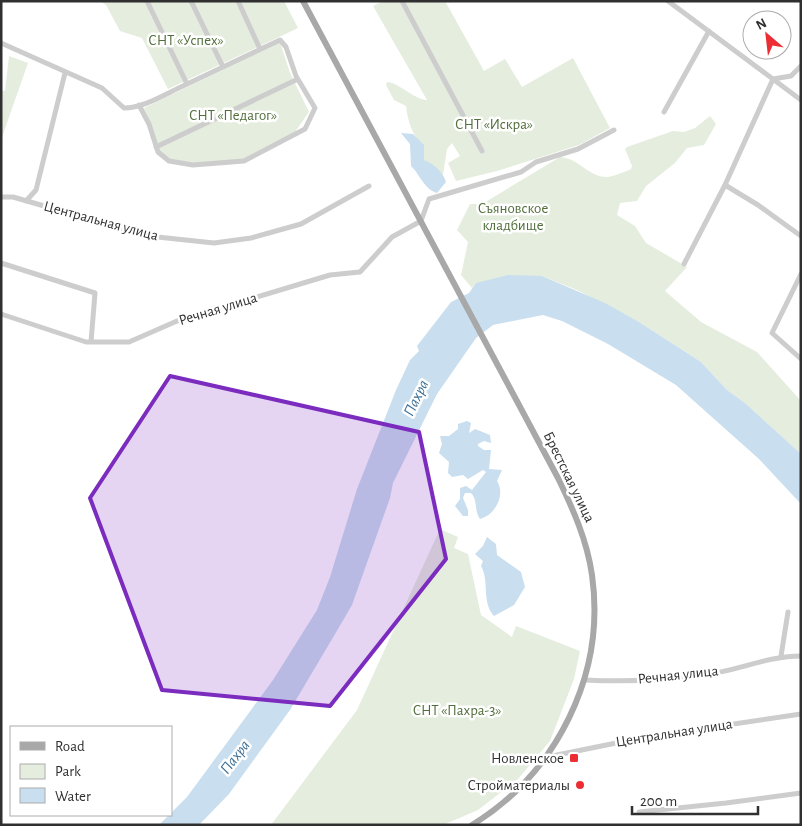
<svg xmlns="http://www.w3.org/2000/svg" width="802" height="826" viewBox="0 0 802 826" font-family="'Alegreya Sans',sans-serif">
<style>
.green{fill:#e5edde}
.water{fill:#c9deee}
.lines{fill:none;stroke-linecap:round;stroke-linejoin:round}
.minor{stroke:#cdcdcd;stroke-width:5}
.major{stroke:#a8a8a8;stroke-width:6}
.marked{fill:#7b2cbf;fill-opacity:0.2;stroke:#7b2cbf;stroke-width:4;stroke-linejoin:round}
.poi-dot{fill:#ec2d33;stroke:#fff;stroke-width:2}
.labels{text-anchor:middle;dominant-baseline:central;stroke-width:5;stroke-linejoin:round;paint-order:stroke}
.park-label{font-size:15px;fill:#516e3b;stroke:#fff}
.street-label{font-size:15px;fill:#303030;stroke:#fff}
.poi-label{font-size:15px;fill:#303030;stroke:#fff;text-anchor:end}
.water-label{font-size:16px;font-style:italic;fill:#3a6e96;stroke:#fff}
</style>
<rect width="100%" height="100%" fill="#fff"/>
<!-- green -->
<path class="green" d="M100 1H284L298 28 168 89 142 38 120 31 106 5Z
M383 1H445L484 71 505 59 522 87 573 58 610 128 579 145 497 171 456 181 448 163 460 156 452 143 447 149 443 175 424 160V147C412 135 408 122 406 106L394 100 386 85 387 82C398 82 413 99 427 100L373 6Z
M280 42 290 73 309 112 295 132 243 160 195 164 170 160 160 151 144 108Z
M9 56 28 63 1 140V90L5 91Z
M710 116 716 124 704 145 687 148 675 163 646 186 637 201 620 203 617 215 635 226 646 243 687 267 665 291 701 322 757 352 801 401V454L745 403 727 390 701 362 639 322 577 290 542 276 476 283 472 288 461 275 468 242 457 230 470 204H482L560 157C579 158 589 178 608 177 615 176 624 172 631 169L632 166 625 149 627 147 673 131 684 132 695 128Z
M440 529 458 537 454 548 468 554 481 615 512 637 516 626 580 651 574 679 550 741 518 779 478 810 443 825H271L357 710Z"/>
<!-- water -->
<path class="water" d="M401 133 413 134 424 145V160C433 163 443 172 446 182L437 193C424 189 421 176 411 166L410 144Z
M508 275 542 276 605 303 639 322 701 362 727 390 745 403 801 454V504L759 459 676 385 608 344 562 321 543 315 493 325 476 338 437 394 393 483 390 498 352 605 338 629 290 710 229 794 199 825H159L187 797 273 680 317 610 330 577 357 489 396 390 410 360 419 351 417 346 451 302 469 293 476 283Z
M467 421 471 423 469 433 475 429 490 435 491 443 484 441 478 444V446L484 450H491L489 469 502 470 497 481C506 495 495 515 480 519 474 511 478 500 471 493H465L463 498 468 510V516H463L455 506 460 499V488L466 486 472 490 486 472 483 470 468 479 463 475 452 477 448 473 449 462 439 453 442 444 440 436H449L458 429V424Z
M487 537 496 544 497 555 521 572 525 587 514 605 494 616C481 601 490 582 481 566L483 561 475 554 483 546Z"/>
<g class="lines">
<!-- minor -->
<path class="minor" d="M147 1 187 84
M191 1 223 67
M238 1 260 49
M402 1 482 151
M668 1 801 100
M1 43 102 88 124 108C144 108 167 93 185 85 217 70 248 55 280 40L286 47 296 76 315 108 305 129 244 161 193 165 169 161 158 152 149 124 139 105
M773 79 725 185 758 205 801 236
M773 79 791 76 801 66
M664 112 709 31
M156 147 298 79
M1 197H13L148 236 214 243 251 238 301 224 369 186
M26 201 36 190 65 73
M1 263 95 293 91 342
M684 264 725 185
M801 274 772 333 801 359
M1 314 86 342H129L177 321 330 275 360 272 392 237 421 221 429 199 521 172 536 162 578 149 614 130
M781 656 788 612
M584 680C627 682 672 681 715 673 744 668 770 656 801 656
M547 757 646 737 801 714
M639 812 726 803 801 793"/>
<!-- major -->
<path class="major" d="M303 1 558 478C573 509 587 540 592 575 606 674 557 773 472 825"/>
</g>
<!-- marked area -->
<path class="marked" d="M170 376 419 432 446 559 330 706 162 690 90 498Z"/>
<!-- markers -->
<g class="poi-dot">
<rect x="569" y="753" width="10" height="10" rx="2.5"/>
<circle cx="580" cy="785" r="5"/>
</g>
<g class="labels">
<!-- park labels -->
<g class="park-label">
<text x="186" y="40">СНТ «Успех»</text>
<text x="233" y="115">СНТ «Педагог»</text>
<text x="494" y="124">СНТ «Искра»</text>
<text x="513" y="208">Съяновское<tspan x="513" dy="17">кладбище</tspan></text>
<text x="457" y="710">СНТ «Пахра-3»</text>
</g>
<!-- street labels -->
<g class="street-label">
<text transform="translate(101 221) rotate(15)">Центральная улица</text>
<text transform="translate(218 309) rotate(-17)">Речная улица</text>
<text transform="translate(569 477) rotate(64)">Брестская улица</text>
<text transform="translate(678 675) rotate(-6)">Речная улица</text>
<text transform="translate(674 733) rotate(-9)">Центральная улица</text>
</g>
<!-- poi labels -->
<g class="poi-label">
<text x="564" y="758">Новленское</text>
<text x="570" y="785">Стройматериалы</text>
</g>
<!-- water labels -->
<g class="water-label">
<text transform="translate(416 398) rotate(-64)">Пахра</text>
<text transform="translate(235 757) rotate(-53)">Пахра</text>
</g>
</g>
<!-- border -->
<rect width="802" height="826" fill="none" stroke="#303030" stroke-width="5"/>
<!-- legend -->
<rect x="10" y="726" width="162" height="90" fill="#ffffff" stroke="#acacac"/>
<rect x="20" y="742" width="25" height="8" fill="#a8a8a8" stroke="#acacac"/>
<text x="55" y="751" font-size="15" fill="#303030">Road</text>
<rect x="20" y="764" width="25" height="15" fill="#e5edde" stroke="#acacac"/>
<text x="55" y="776" font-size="15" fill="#303030">Park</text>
<rect x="20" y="788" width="25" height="15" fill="#c9deee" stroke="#acacac"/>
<text x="55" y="801" font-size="15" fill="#303030">Water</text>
<!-- north arrow -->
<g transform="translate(767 35) rotate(332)"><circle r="24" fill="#ffffff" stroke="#acacac"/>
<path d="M0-4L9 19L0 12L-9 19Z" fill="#ec2d33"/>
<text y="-8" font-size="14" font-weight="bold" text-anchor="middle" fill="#303030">N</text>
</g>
<!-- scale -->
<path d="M632 806v8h126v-8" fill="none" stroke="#303030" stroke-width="2.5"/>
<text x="640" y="806" font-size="15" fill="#303030" stroke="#ffffff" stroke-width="4" paint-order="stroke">200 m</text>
</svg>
